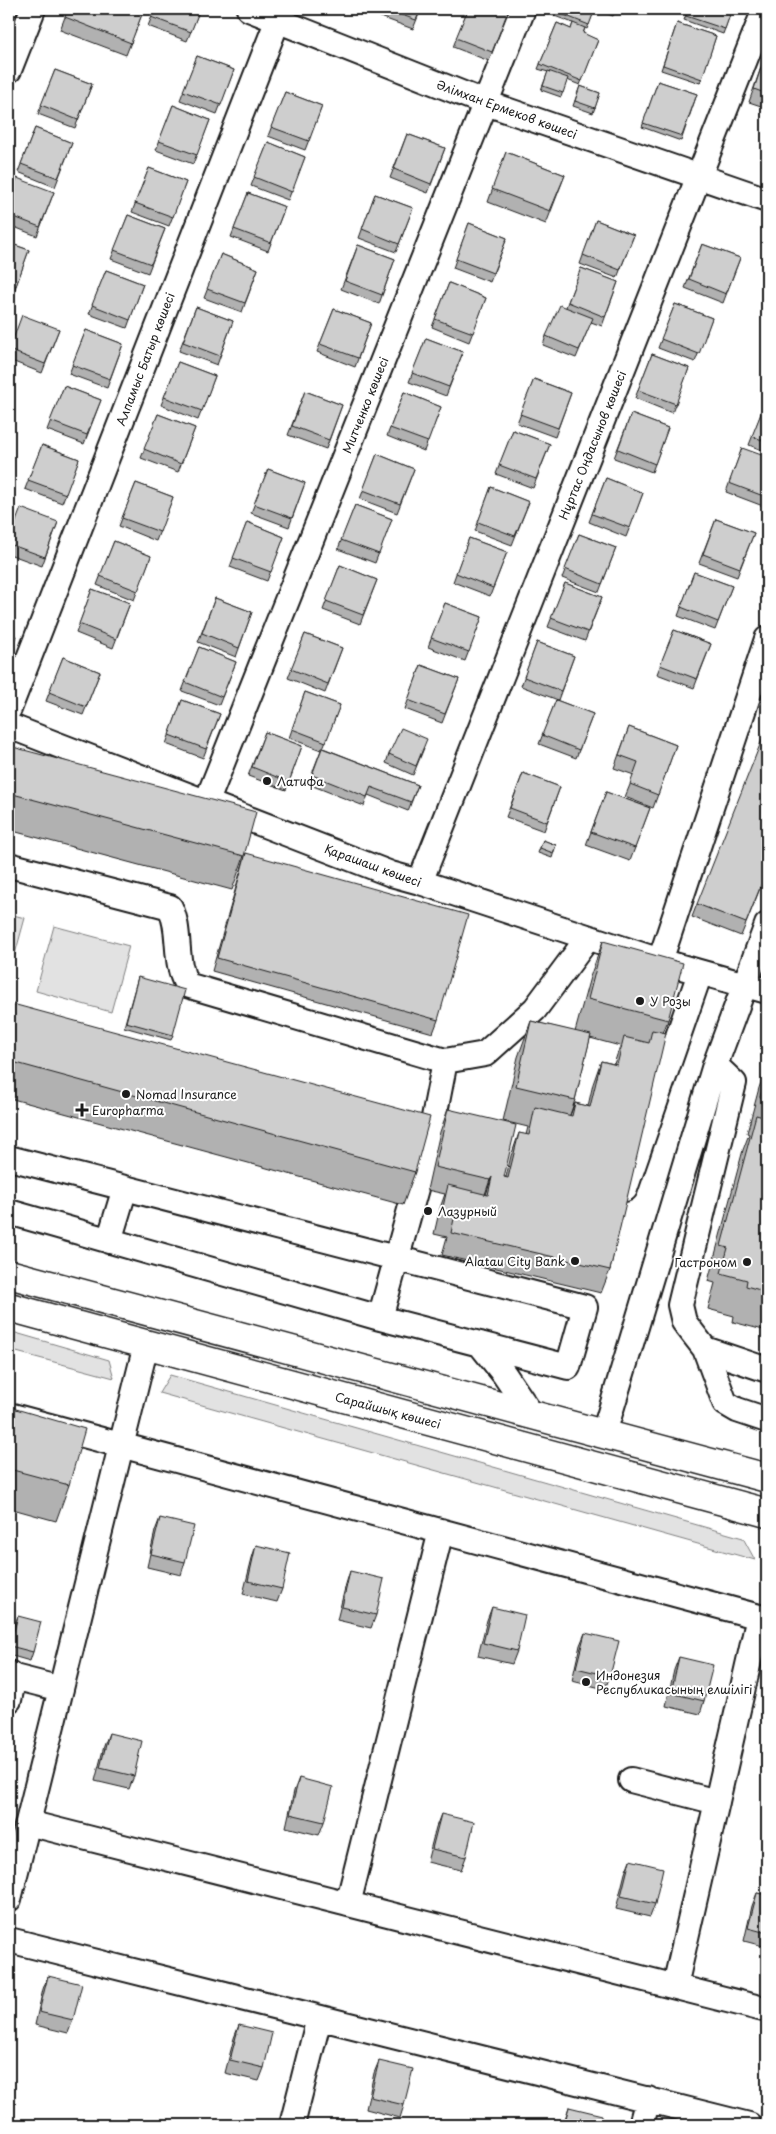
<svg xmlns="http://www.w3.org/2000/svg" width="776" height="2134" viewBox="0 0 776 2134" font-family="'Playpen Sans',sans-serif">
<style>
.green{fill:#e2e2e2;stroke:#7f7f7f}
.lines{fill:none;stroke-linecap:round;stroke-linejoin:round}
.minor-casing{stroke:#1c1c1c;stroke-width:28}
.major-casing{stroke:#1c1c1c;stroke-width:31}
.minor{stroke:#fff;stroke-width:24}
.major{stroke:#fff;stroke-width:28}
.wall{fill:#b1b1b1;stroke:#1c1c1c;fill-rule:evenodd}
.shaded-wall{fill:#909090;stroke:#1c1c1c}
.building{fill:#cecece;stroke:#1c1c1c}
.poi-dot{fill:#1c1c1c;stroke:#fff;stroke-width:2}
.labels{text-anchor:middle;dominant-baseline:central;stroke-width:4;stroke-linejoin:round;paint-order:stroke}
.street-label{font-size:12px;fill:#1c1c1c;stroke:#fff}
.poi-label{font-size:12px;fill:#1c1c1c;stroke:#fff;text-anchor:start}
</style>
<rect width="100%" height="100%" fill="#fff"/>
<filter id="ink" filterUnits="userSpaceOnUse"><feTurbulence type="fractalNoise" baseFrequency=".02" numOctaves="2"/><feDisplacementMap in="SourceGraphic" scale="10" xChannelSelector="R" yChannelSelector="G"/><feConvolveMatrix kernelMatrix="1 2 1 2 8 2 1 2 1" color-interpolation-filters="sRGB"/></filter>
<g filter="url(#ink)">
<!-- green -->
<path class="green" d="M9 914 25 918 9 976Z
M54 926 129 946 111 1012 36 991Z
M9 1331 109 1360 114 1378 9 1350Z
M170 1375 743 1538 755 1560 159 1393Z"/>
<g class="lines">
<!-- minor casing -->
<g class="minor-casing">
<path id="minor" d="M249 9 486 103 767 200
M9 70 33 9
M9 709 282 9
M9 726 391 874 420 882 660 961 767 991
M207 801 523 9
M9 865 170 907C182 932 173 961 187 985L445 1061
M420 882 765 9
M660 961 767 639
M715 1065 734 1083 680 1305 684 1322 705 1349 767 1370
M9 1158 585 1307 568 1367 380 1318 9 1212
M625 1189 700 973
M109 1241 125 1188
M380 1318 430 1138 445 1061 485 1054 535 1009 588 938
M480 1344 504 1374 531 1414
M705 1349 725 1403 737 1410 767 1420
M9 1415 767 1619
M604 1433 715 1065 767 925
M9 1673 14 1677 9 1700
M14 1677 61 1689
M631 1780 717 1802
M28 1823 767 2010
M9 1899 146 1345
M348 1904 441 1531
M9 1940 749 2125
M675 1986 759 1617
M292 2125 319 2018
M641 2125 648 2099"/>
</g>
<!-- major casing -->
<g class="major-casing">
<path id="major" d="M9 1274 767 1478
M9 1307 767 1513"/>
</g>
<!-- minor -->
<use href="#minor" class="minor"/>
<!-- major -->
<use href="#major" class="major"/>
</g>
<!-- wall -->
<path class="wall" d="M68 9H144L126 55 60 30Z
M155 9H200L187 41 148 26Z
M381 9H421L413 29 378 16Z
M468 9 508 11 489 61 453 47Z
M555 9H617L613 16 595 9 587 29 585 28 583 34 598 40 580 85 567 80 561 97 541 90 548 72 538 69 557 23 571 29 573 23 552 15Z
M688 9H732L723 34 684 20Z
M677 23 716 36 700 83 661 70Z
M767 50V108L749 102Z
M197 56 234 70 217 114 180 100Z
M55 70 92 84 75 128 38 114Z
M658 81 697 94 681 141 642 127Z
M580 86 600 93 593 113 573 106Z
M285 92 322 106 305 150 268 136Z
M173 105 210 120 193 164 156 150Z
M35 128 72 143 55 187 18 172Z
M407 134 445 148 428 193 390 178Z
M268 142 305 157 288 200 251 186Z
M506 152 565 175 546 224 488 202Z
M149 168 186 182 169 226 132 212Z
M54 192 37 236 9 225V198Z
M248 193 285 207 268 251 231 237Z
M375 194 413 208 396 252 359 238Z
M128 215 165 229 148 273 111 259Z
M596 220 634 235 617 278 580 264Z
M469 223 507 238 490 282 453 268Z
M9 243 29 250 13 294 9 293Z
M702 244 740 258 723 303 685 288Z
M358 245 395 259 379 304 341 289Z
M221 254 258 269 242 312 204 298Z
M581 268 618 282 602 326 591 322 576 358 543 345 546 336 566 307Z
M106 270 143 284 127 328 89 314Z
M449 283 486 298 469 342 432 327Z
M675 304 712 318 695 362 658 348Z
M196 307 233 321 217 365 179 351Z
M334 309 371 323 355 367 317 352Z
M59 329 42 373 9 360V349Z
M86 330 123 344 107 388 69 374Z
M426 338 463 352 446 396 409 382Z
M652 354 689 368 672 413 635 398Z
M178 362 215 376 198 420 161 405Z
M534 379 571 393 555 437 517 423Z
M64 386 101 400 84 444 47 430Z
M305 391 342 405 326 449 288 435Z
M404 392 441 407 424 451 387 436Z
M766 401 767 402V452L749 445Z
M158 414 195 428 178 472 141 458Z
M631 414 668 428 652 472 614 458Z
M513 430 550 444 533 488 496 474Z
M42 445 79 459 62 503 25 489Z
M742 448 767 496 763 506 726 492Z
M377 454 414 469 397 513 360 499Z
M268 469 305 483 289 527 251 513Z
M606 478 643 493 626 537 589 522Z
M136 483 173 497 156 541 119 526Z
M491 487 529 502 512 545 475 531Z
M355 505 392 519 375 563 338 549Z
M716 519 754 533 737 577 699 563Z
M58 522 42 566 9 554V540Z
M247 522 284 537 267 581 230 567Z
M579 534 616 548 599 592 562 578Z
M469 538 507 552 490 596 453 582Z
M114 541 151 556 134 600 97 585Z
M340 565 377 580 360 624 323 610Z
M694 572 732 586 715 630 678 616Z
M565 583 602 597 585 641 548 627Z
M92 589 130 603 113 648 76 633Z
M215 598 252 612 236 657 198 642Z
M445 603 482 617 465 661 428 647Z
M674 630 711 644 694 688 657 674Z
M305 634 342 648 325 693 288 678Z
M537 642 574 656 558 700 521 686Z
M199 647 236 662 219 705 182 691Z
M63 657 100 672 83 715 46 701Z
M421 665 459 679 442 723 405 709Z
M305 692 340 705 323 748 418 785 408 811 368 795 364 806 308 784 321 750 289 738Z
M182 700 220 714 203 758 166 744Z
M556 700 593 714 576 758 539 744Z
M629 727 676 745 653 808 625 797 634 775 614 768Z
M265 732 302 746 286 790 248 776Z
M9 746 244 856 232 890 9 830Z
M424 748 413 775 386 763 389 754Z
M523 773 560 787 544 831 506 817Z
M606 792 650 808 630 861 586 845Z
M543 840 556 845 552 858 538 853Z
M246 853 438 1020 433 1033 212 971 242 866Z
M767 871 741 936 692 917 697 904Z
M603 941 668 1020 663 1033 610 1270 601 1293 442 1255 447 1237 434 1234 440 1208 445 1194 427 1190 440 1132 448 1109 504 1177H506L511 1156 519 1133 526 1135 528 1127 503 1121 518 1057 531 1021 575 1032 590 977ZM590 1038 620 1046 614 1064 601 1061 593 1084 588 1106 575 1103 570 1115 575 1100Z
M138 977 173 1035 171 1040 124 1027Z
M9 1003 415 1172 403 1205 9 1098Z
M767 1065V1331L733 1322 734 1316 708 1309 715 1283 708 1281 743 1150 749 1134 747 1133 759 1088Z
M9 1407 69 1485 56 1521 9 1508Z
M160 1518 185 1562 181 1575 147 1567 155 1531Z
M256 1545 282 1589 277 1602 243 1594 252 1558Z
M350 1571 376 1615 371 1628 337 1620 346 1584Z
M492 1607 517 1651 512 1664 478 1656 487 1620Z
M18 1616 33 1652 30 1661 9 1655V1647L14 1625Z
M585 1633 610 1676 605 1689 572 1681 580 1645Z
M679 1657 704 1701 700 1714 666 1706 674 1670Z
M109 1733 134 1776 129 1789 95 1781 104 1746Z
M299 1778 324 1822 319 1835 286 1827 294 1791Z
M441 1814 466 1857 461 1870 427 1862 436 1827Z
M630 1860 655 1904 650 1917 616 1909 625 1873Z
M757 1893 767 1895V1947L744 1941 752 1906Z
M48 1976 73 2020 68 2033 35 2025 43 1989Z
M239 2025 264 2068 259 2081 225 2073 234 2038Z
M379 2061 404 2105 400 2118 366 2109 374 2073Z
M569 2107 600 2125H563Z"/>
<!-- shaded-wall -->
<path class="shaded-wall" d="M492 1177 484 1200 482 1203 490 1180Z"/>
<!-- building -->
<path class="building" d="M68 9H144L131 43 65 17Z
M155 9H200L191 32 151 17Z
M385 9H421L416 20Z
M468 9H503L508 11 492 52 456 38Z
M555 9H595L589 25 554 11Z
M607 9H616L615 12Z
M688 9H732L725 29 686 16Z
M557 23 571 29 573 23 585 28 583 33 598 40 582 81 540 64Z
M677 23 716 36 702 79 663 65Z
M767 50V94L754 89Z
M197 56 234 70 221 105 183 91Z
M55 70 92 84 78 120 41 105Z
M548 71 568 78 563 93 543 86Z
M658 81 697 94 682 136 643 123Z
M580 86 600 93 595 108 575 101Z
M285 92 322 106 309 141 271 127Z
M173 105 210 120 197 155 159 141Z
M35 128 72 143 58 178 21 164Z
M407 134 445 148 431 184 394 169Z
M268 142 305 157 292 192 254 177Z
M506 152 565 175 550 211 492 189Z
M149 168 186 182 173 217 135 203Z
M17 178 54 192 40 227 9 215V198Z
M248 193 285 207 271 243 234 229Z
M375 194 413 208 399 244 362 229Z
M128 215 165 229 151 264 114 250Z
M596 220 634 235 620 270 583 255Z
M469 223 507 238 493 273 456 259Z
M9 243 29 250 16 286 9 283Z
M702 244 740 258 726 294 689 279Z
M358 245 395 259 382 295 345 281Z
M221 254 258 269 245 303 207 289Z
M581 268 618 282 605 317 568 302Z
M106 270 143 284 130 320 92 305Z
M449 283 486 298 473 333 435 319Z
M675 304 712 318 699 354 661 339Z
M560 305 593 318 579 350 546 336Z
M196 307 233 321 220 356 183 342Z
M334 309 371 323 358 358 320 344Z
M22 315 59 329 45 364 9 350Z
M86 330 123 344 110 379 72 365Z
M426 338 463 352 449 387 412 373Z
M652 354 689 368 676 404 638 390Z
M178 362 215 376 202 411 164 397Z
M534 379 571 393 558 428 520 414Z
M64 386 101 400 87 435 50 421Z
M305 391 342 405 329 440 292 426Z
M404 392 441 407 428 442 390 428Z
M766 401 767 402V442L752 436Z
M158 414 195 428 181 464 144 449Z
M631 414 668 428 655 464 618 449Z
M513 430 550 444 536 479 499 465Z
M42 445 79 459 66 494 28 480Z
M742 448 767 457V495L766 497 729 483Z
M377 454 414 469 400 504 363 490Z
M268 469 305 483 292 518 254 504Z
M606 478 643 493 630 528 592 514Z
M136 483 173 497 160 532 122 518Z
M491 487 529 502 515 536 478 522Z
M355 505 392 519 379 554 341 540Z
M21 508 58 522 45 557 9 544V540Z
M716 519 754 533 740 568 703 554Z
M247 522 284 537 271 572 233 558Z
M579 534 616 548 602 584 565 569Z
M469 538 507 552 493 588 456 573Z
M114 541 151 556 138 591 100 576Z
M340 565 377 580 363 615 326 601Z
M694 572 732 586 718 622 681 607Z
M565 583 602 597 588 632 551 618Z
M92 589 130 603 116 639 79 624Z
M215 598 252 612 239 648 202 633Z
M445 603 482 617 469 652 431 638Z
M674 630 711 644 697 679 660 665Z
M9 633 16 636 9 656Z
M305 634 342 648 328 684 291 669Z
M537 642 574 656 561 691 524 677Z
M199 647 236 662 222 697 185 682Z
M63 657 100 672 86 707 49 692Z
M421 665 459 679 445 714 408 700Z
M305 692 340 705 326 742 292 729Z
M182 700 220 714 206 749 169 735Z
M556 700 593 714 579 750 542 735Z
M629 727 676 745 658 795 630 784 638 762 619 755Z
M767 727V870L746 923 697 904Z
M401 728 427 739 416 766 389 754Z
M265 732 302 746 289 782 252 767Z
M9 746 256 812 244 856 9 793Z
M322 748 418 785 411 802 371 787 367 797 312 775Z
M523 773 560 787 547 822 510 808Z
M606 792 650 808 635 848 591 832Z
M543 840 556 845 553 853 540 848Z
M246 853 468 915 438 1020 217 958Z
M603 941 683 963 668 1020 588 999Z
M138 977 185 990 173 1035 126 1022Z
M9 1003 430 1117 415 1172 9 1061Z
M531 1021 591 1035 575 1100 516 1086Z
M652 1030 666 1033 610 1270 451 1233 455 1214 442 1211 448 1185 488 1195 492 1177 490 1180 435 1167 448 1109 516 1125 504 1177 508 1178 519 1133 529 1135 535 1107 572 1116 575 1103 590 1107 601 1061 617 1065 624 1037 649 1043Z
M767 1070V1099L760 1097Z
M756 1115 767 1118V1292L746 1286 747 1280 721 1273 728 1248 721 1246Z
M9 1407 85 1429 69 1485 9 1469Z
M160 1518 194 1526 185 1562 151 1554Z
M256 1545 290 1553 282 1589 248 1581Z
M350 1571 384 1579 376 1615 342 1607Z
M492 1607 525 1615 517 1651 483 1643Z
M18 1616 41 1622 33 1652 10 1646Z
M585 1633 619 1641 610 1676 576 1668Z
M679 1657 713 1665 704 1701 671 1693Z
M109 1733 142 1741 134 1776 100 1768Z
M299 1778 333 1787 324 1822 290 1814Z
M441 1814 474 1822 466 1857 432 1849Z
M630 1860 663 1868 655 1904 621 1896Z
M757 1893 767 1895V1933L748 1928Z
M48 1976 82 1984 73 2020 39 2012Z
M239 2025 272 2033 264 2068 230 2060Z
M379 2061 413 2069 404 2105 370 2097Z
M569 2107 602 2115 600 2125H564Z"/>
</g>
<!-- markers -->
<g class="poi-dot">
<circle cx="267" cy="781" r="5"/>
<circle cx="640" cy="1001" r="5"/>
<circle cx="126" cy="1094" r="5"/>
<path d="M79.5 1102.5h5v5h5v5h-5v5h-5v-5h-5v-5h5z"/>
<circle cx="428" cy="1211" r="5"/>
<circle cx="575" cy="1261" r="5"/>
<circle cx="747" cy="1262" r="5"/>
<circle cx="586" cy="1682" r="5"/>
</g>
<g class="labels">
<!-- street labels -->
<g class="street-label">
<text transform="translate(507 109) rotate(20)">Әлімхан Ермеков көшесі</text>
<text transform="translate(145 359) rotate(-69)">Алпамыс Батыр көшесі</text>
<text transform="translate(365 405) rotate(-68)">Митченко көшесі</text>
<text transform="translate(592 445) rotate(-68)">Нұртас Оңдасынов көшесі</text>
<text transform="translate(373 865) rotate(20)">Қарашаш көшесі</text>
<text transform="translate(388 1410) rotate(15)">Сарайшық көшесі</text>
</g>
<!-- poi labels -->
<g class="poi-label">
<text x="277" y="781">Латифа</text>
<text x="650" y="1001">У Розы</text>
<text x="136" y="1094">Nomad Insurance</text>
<text x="92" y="1110">Europharma</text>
<text x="438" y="1211">Лазурный</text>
<text x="565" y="1261" text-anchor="end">Alatau City Bank</text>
<text x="737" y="1262" text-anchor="end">Гастроном</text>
<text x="596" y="1675">Индонезия<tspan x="596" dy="14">Республикасының елшілігі</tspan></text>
</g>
</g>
<!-- margin -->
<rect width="776" height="2134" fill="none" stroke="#fff" stroke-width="30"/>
<rect x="15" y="15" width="746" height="2104" fill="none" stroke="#1c1c1c" stroke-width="2" filter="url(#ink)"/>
</svg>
